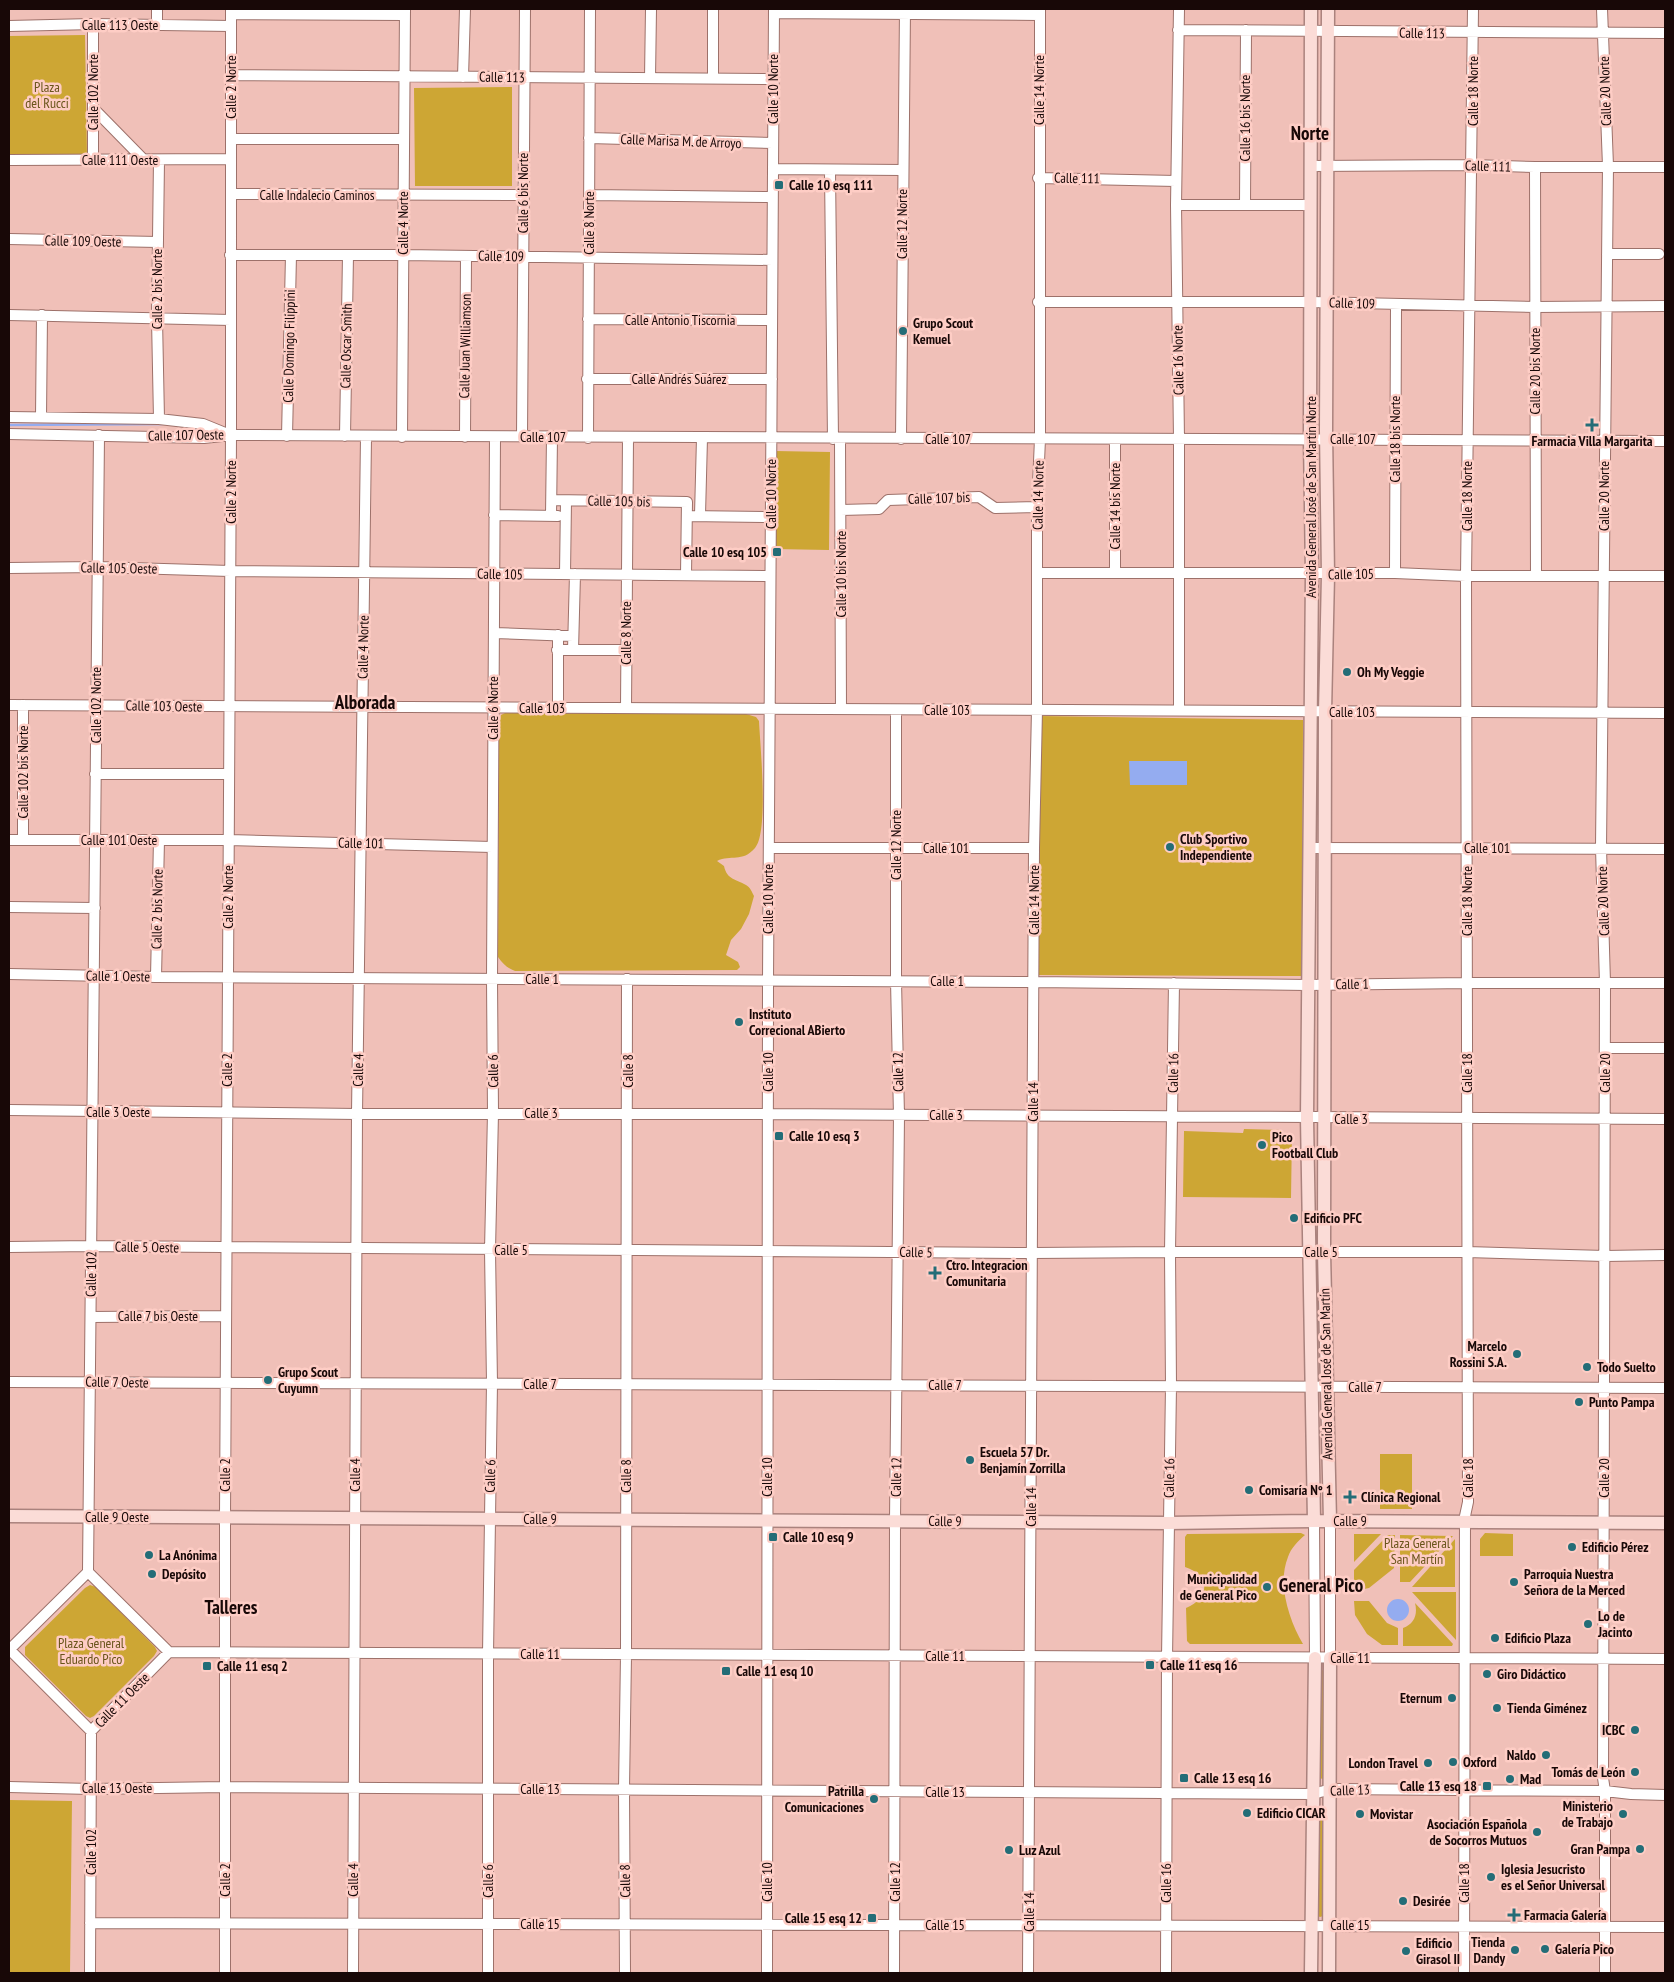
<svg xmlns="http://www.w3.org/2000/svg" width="1674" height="1982" viewBox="0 0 1674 1982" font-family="'PT Sans Narrow',sans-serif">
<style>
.green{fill:#cda634}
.water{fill:#94acf0}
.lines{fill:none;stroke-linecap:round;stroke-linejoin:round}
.stream{stroke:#94acf0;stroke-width:2.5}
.minor-casing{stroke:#9d716a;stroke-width:12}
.major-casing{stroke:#aa827d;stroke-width:15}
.minor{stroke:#fff;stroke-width:10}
.major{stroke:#fbdcd7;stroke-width:12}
.poi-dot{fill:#246d77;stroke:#fecdc5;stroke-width:2}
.labels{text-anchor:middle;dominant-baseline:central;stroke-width:5;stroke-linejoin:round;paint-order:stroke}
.street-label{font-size:14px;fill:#180807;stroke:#fecdc5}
.park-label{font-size:14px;fill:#69541a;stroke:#fecdc5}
.poi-label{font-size:14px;font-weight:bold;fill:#180807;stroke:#fecdc5;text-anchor:start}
.district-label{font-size:19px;font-weight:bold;fill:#180807;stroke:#fecdc5}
</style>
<rect width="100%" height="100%" fill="#f0c0b8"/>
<!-- green -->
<path class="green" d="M85 35 87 156 9 154V36Z
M512 87V186H415L414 88Z
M775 451 830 452 829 550 774 549Z
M505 713 746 714 756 717 759 721C760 744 769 833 755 848 742 863 731 854 717 861L724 866C727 880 736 879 746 885 750 887 752 892 754 896L749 914 741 929 731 940 726 955 738 962 740 967 737 970 515 971C507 968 503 964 498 957L499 727 501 715Z
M1039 716 1303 720 1302 976 1038 975Z
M1244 1129 1281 1130V1133H1292L1291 1198 1183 1197 1184 1131 1243 1133Z
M1380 1454H1412V1509H1380Z
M1301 1533 1305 1535C1298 1541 1291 1548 1288 1557 1277 1584 1289 1620 1303 1644H1190L1187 1641 1186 1608C1210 1598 1211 1575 1185 1567V1537L1187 1534Z
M1485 1533 1513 1534V1556H1480V1539Z
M1354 1534H1381L1354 1562Z
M1388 1535H1395L1394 1568 1369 1588 1354 1591V1570Z
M1400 1535 1452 1536H1453L1410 1582H1400Z
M1455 1539V1587H1412Z
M90 1585 96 1587 155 1647 157 1651 154 1656 94 1716 90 1718 86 1716 25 1655V1647L85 1588Z
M1412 1592H1456V1640Z
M1354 1601H1369L1387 1623 1398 1628V1645H1382L1367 1634 1355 1615Z
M1415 1603 1453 1644 1452 1646H1403V1628C1414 1624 1418 1615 1415 1603Z
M1322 1670 1325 1671V1778L1323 1779 1319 1778 1320 1671Z
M9 1800 72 1801 70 1973H9Z
M1320 1808 1324 1809 1323 1916 1320 1917 1318 1916V1809Z"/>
<!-- water -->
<path class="water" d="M1129 761H1187V785H1130Z
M1387 1610a11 11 0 1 1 22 0a11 11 0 1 1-22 0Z"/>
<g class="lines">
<!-- stream -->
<path class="stream" d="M9 425 162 424
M193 428 204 430"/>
<!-- minor casing -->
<g class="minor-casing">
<path id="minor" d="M157 9V25
M1179 9 1176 205 1179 439V710
M1602 9 1608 166 1601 848 1605 983 1603 1778 1605 1791V1973
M774 13 1039 15
M231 14 405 15
M9 26 93 24 231 26
M1178 30 1665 33
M231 75 773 79
M463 77 465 9
M650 78 651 9
M713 79V9
M94 109 144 160
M589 138 773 143
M231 139H404
M9 160 231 159
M93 160V24
M159 160 157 319 159 419
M1311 166 1472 165 1535 167H1665
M1535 167 1536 576
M773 169 903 170
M830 171 833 439
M1038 178 1176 181
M231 194 523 195
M589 195 772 197
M1176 205H1311
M1245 205 1246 30
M9 239 158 242
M1607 254H1659
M230 255H403L772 260
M1038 302H1311L1535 307 1665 306
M9 315 231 320
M588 319 772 320
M587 379H772
M9 417 159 419 203 424 230 435
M41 417 42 315
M9 434 204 438 231 435 1665 441
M287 436 291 255
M345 436 348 255
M402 437 405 9
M465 437 466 256
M522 437 525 9
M588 438 590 9
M840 439 841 709
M901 439 905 9
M552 500 687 502 686 575
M841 510 879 509 888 500 979 497 995 508 1037 507
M494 515 558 516
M700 515 702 438
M551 516 552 437
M687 516 771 517
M9 568 97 567 230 571 770 576
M1038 573H1395L1466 576H1665
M1115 573V439
M1395 573 1396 305
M565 574 566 501
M494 633 573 636
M558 635V708
M557 650H626
M573 650 575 574
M9 705 1665 713
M626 708 628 438
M95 774H229
M9 840H229L492 847
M23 840V705
M769 848H1034
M1310 848 1665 849
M9 907 95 908
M9 974 156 977 1033 982 1307 985 1467 983H1665
M156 977 159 840
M1605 1048H1665
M9 1110 357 1114H768L1665 1119
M9 1247 91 1246 1032 1253 1170 1252H1467L1605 1256 1665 1255
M91 1317 226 1316
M9 1382 1665 1388
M1314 1521 1315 1658
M1330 1521V1658
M88 1572 169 1652 1665 1659
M88 1572 99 435
M9 1650 88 1572
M10 1650 91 1731
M91 1731 169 1652
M9 1787 91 1789 225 1787 1313 1794 1331 1789 1605 1791 1631 1794 1665 1795
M90 1923 1665 1927
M90 1973 91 1731
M225 1973V1517L231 435V9
M353 1973 357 1114 366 437
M488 1973V1654L492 1383 490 1250 493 1113 492 979 495 437
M625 1973 624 1789 626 1655 627 979
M767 1973 768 980 774 9
M894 1973 895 1521 899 1115 896 981V710
M1028 1973 1034 848 1037 710V507L1040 439V9
M1166 1973 1167 1658 1171 1386 1170 1252 1174 983
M1464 1973 1465 1516 1468 1502 1466 576 1473 9"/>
</g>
<!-- major casing -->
<g class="major-casing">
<path id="major" d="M1311 9 1310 439 1312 574 1307 1118 1314 1521
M1328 9 1326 431 1328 575 1325 712 1324 1252 1330 1521
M9 1516 1168 1523 1314 1521 1665 1523
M1311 1973 1315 1658
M1329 1973 1330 1658"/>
</g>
<!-- minor -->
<use href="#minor" class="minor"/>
<!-- major -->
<use href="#major" class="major"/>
</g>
<!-- markers -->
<g class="poi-dot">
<rect x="774" y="180" width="10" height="10" rx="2.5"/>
<circle cx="903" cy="331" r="5"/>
<path d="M1589.5 417.5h5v5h5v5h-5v5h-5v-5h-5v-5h5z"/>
<rect x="772" y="547" width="10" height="10" rx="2.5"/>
<circle cx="1347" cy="672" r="5"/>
<circle cx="1170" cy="847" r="5"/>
<circle cx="739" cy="1022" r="5"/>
<rect x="774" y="1131" width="10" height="10" rx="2.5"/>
<circle cx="1262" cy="1145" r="5"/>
<circle cx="1294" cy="1218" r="5"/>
<path d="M932.5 1265.5h5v5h5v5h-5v5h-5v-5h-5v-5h5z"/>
<circle cx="1517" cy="1354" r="5"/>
<circle cx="1587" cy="1367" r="5"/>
<circle cx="268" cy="1380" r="5"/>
<circle cx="1579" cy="1402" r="5"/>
<circle cx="970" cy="1460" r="5"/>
<circle cx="1249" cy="1490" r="5"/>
<path d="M1347.5 1489.5h5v5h5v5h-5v5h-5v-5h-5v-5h5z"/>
<rect x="768" y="1532" width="10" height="10" rx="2.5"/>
<circle cx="1572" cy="1547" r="5"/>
<circle cx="149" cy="1555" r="5"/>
<circle cx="152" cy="1574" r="5"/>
<circle cx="1514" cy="1582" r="5"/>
<circle cx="1267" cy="1587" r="5"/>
<circle cx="1588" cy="1624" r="5"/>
<circle cx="1495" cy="1638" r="5"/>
<rect x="1145" y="1660" width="10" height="10" rx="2.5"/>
<rect x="202" y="1661" width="10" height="10" rx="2.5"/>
<rect x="721" y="1666" width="10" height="10" rx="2.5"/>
<circle cx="1487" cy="1674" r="5"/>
<circle cx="1452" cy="1698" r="5"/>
<circle cx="1497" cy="1708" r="5"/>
<circle cx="1635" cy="1730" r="5"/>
<circle cx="1546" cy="1755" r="5"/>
<circle cx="1453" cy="1762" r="5"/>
<circle cx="1428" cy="1763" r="5"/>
<circle cx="1635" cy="1772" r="5"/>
<rect x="1179" y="1773" width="10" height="10" rx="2.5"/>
<circle cx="1510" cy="1779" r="5"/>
<rect x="1482" y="1781" width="10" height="10" rx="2.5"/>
<circle cx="874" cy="1799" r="5"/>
<circle cx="1247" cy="1813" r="5"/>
<circle cx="1360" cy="1814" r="5"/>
<circle cx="1623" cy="1814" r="5"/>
<circle cx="1537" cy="1832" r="5"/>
<circle cx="1640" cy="1849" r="5"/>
<circle cx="1009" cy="1850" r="5"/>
<circle cx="1491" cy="1877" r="5"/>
<circle cx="1403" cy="1901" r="5"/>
<path d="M1511.5 1907.5h5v5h5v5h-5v5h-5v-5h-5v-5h5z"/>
<rect x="867" y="1913" width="10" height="10" rx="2.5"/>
<circle cx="1545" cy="1949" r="5"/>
<circle cx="1515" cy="1950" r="5"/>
<circle cx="1406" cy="1951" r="5"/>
</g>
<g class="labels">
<!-- street labels -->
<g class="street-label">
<text x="120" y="25">Calle 113 Oeste</text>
<text transform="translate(1422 33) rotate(1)">Calle 113</text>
<text transform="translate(502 77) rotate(1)">Calle 113</text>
<text transform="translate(231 87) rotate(-90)">Calle 2 Norte</text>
<text transform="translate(773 89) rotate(-90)">Calle 10 Norte</text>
<text transform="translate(1039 90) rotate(-90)">Calle 14 Norte</text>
<text transform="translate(1473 91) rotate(-90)">Calle 18 Norte</text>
<text transform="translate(1605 91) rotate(-92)">Calle 20 Norte</text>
<text transform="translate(93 92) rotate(-90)">Calle 102 Norte</text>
<text transform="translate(1245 118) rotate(-90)">Calle 16 bis Norte</text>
<text transform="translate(681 141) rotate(2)">Calle Marisa M. de Arroyo</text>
<text x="120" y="160">Calle 111 Oeste</text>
<text transform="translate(1488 166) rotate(2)">Calle 111</text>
<text transform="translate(1077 178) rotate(1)">Calle 111</text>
<text transform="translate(523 193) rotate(-90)">Calle 6 bis Norte</text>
<text x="317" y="195">Calle Indalecio Caminos</text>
<text transform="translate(403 223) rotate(-90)">Calle 4 Norte</text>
<text transform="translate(589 223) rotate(-90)">Calle 8 Norte</text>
<text transform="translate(902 224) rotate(-90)">Calle 12 Norte</text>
<text transform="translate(83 241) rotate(1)">Calle 109 Oeste</text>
<text transform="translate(501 256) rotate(1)">Calle 109</text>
<text transform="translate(157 289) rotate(-90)">Calle 2 bis Norte</text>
<text transform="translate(1352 303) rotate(2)">Calle 109</text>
<text x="680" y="320">Calle Antonio Tiscornia</text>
<text transform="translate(289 346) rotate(-89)">Calle Domingo Filippini</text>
<text transform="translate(346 346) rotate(-89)">Calle Oscar Smith</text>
<text transform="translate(465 346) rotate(-89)">Calle Juan Williamson</text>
<text transform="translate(1178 360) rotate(-91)">Calle 16 Norte</text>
<text transform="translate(1535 371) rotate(-90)">Calle 20 bis Norte</text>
<text x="679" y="379">Calle Andrés Suárez</text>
<text transform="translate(186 435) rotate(-1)">Calle 107 Oeste</text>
<text x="543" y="437">Calle 107</text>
<text x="948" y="439">Calle 107</text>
<text x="1353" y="439">Calle 107</text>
<text transform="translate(1395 439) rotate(-90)">Calle 18 bis Norte</text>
<text transform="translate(231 492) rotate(-90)">Calle 2 Norte</text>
<text transform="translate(771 494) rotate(-90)">Calle 10 Norte</text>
<text transform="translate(1038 495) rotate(-89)">Calle 14 Norte</text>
<text transform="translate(1467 496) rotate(-90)">Calle 18 Norte</text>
<text transform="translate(1604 496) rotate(-90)">Calle 20 Norte</text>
<text transform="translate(1311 497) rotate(-90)">Avenida General José de San Martín Norte</text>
<text transform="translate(939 498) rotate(-2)">Calle 107 bis</text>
<text transform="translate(619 501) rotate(1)">Calle 105 bis</text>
<text transform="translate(1115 506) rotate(-90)">Calle 14 bis Norte</text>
<text transform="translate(119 568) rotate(1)">Calle 105 Oeste</text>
<text transform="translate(500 574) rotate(1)">Calle 105</text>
<text transform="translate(841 574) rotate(-90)">Calle 10 bis Norte</text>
<text transform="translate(1351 574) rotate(-1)">Calle 105</text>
<text transform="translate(626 633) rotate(-90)">Calle 8 Norte</text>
<text transform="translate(363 647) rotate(-89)">Calle 4 Norte</text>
<text transform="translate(96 705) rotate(-90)">Calle 102 Norte</text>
<text transform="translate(164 706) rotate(1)">Calle 103 Oeste</text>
<text transform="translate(493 708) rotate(-90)">Calle 6 Norte</text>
<text x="542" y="708">Calle 103</text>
<text x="947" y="710">Calle 103</text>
<text x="1352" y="712">Calle 103</text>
<text transform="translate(23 772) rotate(-90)">Calle 102 bis Norte</text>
<text x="119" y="840">Calle 101 Oeste</text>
<text transform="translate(361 843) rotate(1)">Calle 101</text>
<text transform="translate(896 845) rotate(-90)">Calle 12 Norte</text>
<text x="946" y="848">Calle 101</text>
<text x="1487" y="848">Calle 101</text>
<text transform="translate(228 897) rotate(-90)">Calle 2 Norte</text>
<text transform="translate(768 899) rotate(-90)">Calle 10 Norte</text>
<text transform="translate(1034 900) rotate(-90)">Calle 14 Norte</text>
<text transform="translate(1467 901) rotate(-90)">Calle 18 Norte</text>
<text transform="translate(1603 901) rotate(-92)">Calle 20 Norte</text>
<text transform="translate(157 909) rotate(-89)">Calle 2 bis Norte</text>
<text transform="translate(118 976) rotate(1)">Calle 1 Oeste</text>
<text x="542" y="979">Calle 1</text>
<text x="947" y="981">Calle 1</text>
<text transform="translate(1352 984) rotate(-1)">Calle 1</text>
<text transform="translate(227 1070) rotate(-90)">Calle 2</text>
<text transform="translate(358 1070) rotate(-89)">Calle 4</text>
<text transform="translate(493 1071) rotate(-91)">Calle 6</text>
<text transform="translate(628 1071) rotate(-90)">Calle 8</text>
<text transform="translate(768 1072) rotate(-90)">Calle 10</text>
<text transform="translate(898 1072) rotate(-91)">Calle 12</text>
<text transform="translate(1173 1073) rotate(-89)">Calle 16</text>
<text transform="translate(1467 1073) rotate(-90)">Calle 18</text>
<text transform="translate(1605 1073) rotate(-90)">Calle 20</text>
<text transform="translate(1033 1102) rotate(-90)">Calle 14</text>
<text x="118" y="1112">Calle 3 Oeste</text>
<text x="541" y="1113">Calle 3</text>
<text x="946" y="1115">Calle 3</text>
<text x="1351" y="1119">Calle 3</text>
<text transform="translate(147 1247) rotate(1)">Calle 5 Oeste</text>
<text x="511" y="1250">Calle 5</text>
<text transform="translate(916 1252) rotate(1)">Calle 5</text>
<text x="1321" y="1252">Calle 5</text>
<text transform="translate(91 1274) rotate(-89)">Calle 102</text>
<text x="158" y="1316">Calle 7 bis Oeste</text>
<text transform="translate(1326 1374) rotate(-91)">Avenida General José de San Martín</text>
<text transform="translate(117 1382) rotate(1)">Calle 7 Oeste</text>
<text x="540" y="1384">Calle 7</text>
<text x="945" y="1385">Calle 7</text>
<text x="1365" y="1387">Calle 7</text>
<text transform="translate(225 1475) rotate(-90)">Calle 2</text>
<text transform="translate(355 1475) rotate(-90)">Calle 4</text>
<text transform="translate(490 1476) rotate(-89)">Calle 6</text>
<text transform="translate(626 1476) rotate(-90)">Calle 8</text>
<text transform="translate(767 1477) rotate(-90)">Calle 10</text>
<text transform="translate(896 1477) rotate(-89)">Calle 12</text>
<text transform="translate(1169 1478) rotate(-89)">Calle 16</text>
<text transform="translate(1468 1478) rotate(-90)">Calle 18</text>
<text transform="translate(1604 1478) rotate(-90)">Calle 20</text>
<text transform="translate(1031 1507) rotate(-90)">Calle 14</text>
<text x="117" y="1517">Calle 9 Oeste</text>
<text x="540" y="1519">Calle 9</text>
<text transform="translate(945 1521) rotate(1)">Calle 9</text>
<text x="1350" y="1521">Calle 9</text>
<text x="540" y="1654">Calle 11</text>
<text x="945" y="1656">Calle 11</text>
<text x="1350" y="1658">Calle 11</text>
<text transform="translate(122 1700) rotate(-45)">Calle 11 Oeste</text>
<text x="117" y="1788">Calle 13 Oeste</text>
<text x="540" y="1789">Calle 13</text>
<text transform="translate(1350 1790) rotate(-2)">Calle 13</text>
<text x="945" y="1792">Calle 13</text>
<text transform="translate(91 1852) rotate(-90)">Calle 102</text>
<text transform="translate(225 1880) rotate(-90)">Calle 2</text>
<text transform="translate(353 1880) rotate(-90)">Calle 4</text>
<text transform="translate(488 1881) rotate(-90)">Calle 6</text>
<text transform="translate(625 1881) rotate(-91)">Calle 8</text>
<text transform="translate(767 1882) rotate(-90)">Calle 10</text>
<text transform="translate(895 1882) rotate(-90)">Calle 12</text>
<text transform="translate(1166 1883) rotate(-90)">Calle 16</text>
<text transform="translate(1464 1883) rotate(-90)">Calle 18</text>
<text transform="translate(1029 1912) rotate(-90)">Calle 14</text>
<text x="540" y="1924">Calle 15</text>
<text x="945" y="1925">Calle 15</text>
<text x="1350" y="1925">Calle 15</text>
</g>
<!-- park labels -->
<g class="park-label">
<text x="47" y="87">Plaza<tspan x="47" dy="16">del Rucci</tspan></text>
<text x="1417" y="1543">Plaza General<tspan x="1417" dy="16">San Martín</tspan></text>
<text x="91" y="1643">Plaza General<tspan x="91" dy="16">Eduardo Pico</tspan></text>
</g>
<!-- poi labels -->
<g class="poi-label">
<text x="789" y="185">Calle 10 esq 111</text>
<text x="913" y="323">Grupo Scout<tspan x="913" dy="16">Kemuel</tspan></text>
<text x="1592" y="441" text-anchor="middle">Farmacia Villa Margarita</text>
<text x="767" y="552" text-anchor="end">Calle 10 esq 105</text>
<text x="1357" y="672">Oh My Veggie</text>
<text x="1180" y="839">Club Sportivo<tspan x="1180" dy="16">Independiente</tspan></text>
<text x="749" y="1014">Instituto<tspan x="749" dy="16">Correcional ABierto</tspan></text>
<text x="789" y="1136">Calle 10 esq 3</text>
<text x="1272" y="1137">Pico<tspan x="1272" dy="16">Football Club</tspan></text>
<text x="1304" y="1218">Edificio PFC</text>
<text x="946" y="1265">Ctro. Integracion<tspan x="946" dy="16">Comunitaria</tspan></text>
<text x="1507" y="1346" text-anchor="end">Marcelo<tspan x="1507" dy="16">Rossini S.A.</tspan></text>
<text x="1597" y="1367">Todo Suelto</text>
<text x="278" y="1372">Grupo Scout<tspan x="278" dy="16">Cuyumn</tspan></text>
<text x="1589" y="1402">Punto Pampa</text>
<text x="980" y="1452">Escuela 57 Dr.<tspan x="980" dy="16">Benjamín Zorrilla</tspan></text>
<text x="1259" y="1490">Comisaría N° 1</text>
<text x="1361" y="1497">Clínica Regional</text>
<text x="783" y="1537">Calle 10 esq 9</text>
<text x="1582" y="1547">Edificio Pérez</text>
<text x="159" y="1555">La Anónima</text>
<text x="162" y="1574">Depósito</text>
<text x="1524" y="1574">Parroquia Nuestra<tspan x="1524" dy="16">Señora de la Merced</tspan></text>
<text x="1257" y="1579" text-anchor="end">Municipalidad<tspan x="1257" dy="16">de General Pico</tspan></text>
<text x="1598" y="1616">Lo de<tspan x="1598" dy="16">Jacinto</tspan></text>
<text x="1505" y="1638">Edificio Plaza</text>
<text x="1160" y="1665">Calle 11 esq 16</text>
<text x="217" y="1666">Calle 11 esq 2</text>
<text x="736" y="1671">Calle 11 esq 10</text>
<text x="1497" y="1674">Giro Didáctico</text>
<text x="1442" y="1698" text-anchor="end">Eternum</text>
<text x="1507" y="1708">Tienda Giménez</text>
<text x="1625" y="1730" text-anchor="end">ICBC</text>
<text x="1536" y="1755" text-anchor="end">Naldo</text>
<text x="1463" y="1762">Oxford</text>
<text x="1418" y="1763" text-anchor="end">London Travel</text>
<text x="1625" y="1772" text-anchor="end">Tomás de León</text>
<text x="1194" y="1778">Calle 13 esq 16</text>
<text x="1520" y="1779">Mad</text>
<text x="1477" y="1786" text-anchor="end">Calle 13 esq 18</text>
<text x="864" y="1791" text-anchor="end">Patrilla<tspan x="864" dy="16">Comunicaciones</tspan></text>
<text x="1613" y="1806" text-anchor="end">Ministerio<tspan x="1613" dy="16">de Trabajo</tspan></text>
<text x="1257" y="1813">Edificio CICAR</text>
<text x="1370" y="1814">Movistar</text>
<text x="1527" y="1824" text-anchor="end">Asociación Española<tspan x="1527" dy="16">de Socorros Mutuos</tspan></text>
<text x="1630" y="1849" text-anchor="end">Gran Pampa</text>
<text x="1019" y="1850">Luz Azul</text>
<text x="1501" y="1869">Iglesia Jesucristo<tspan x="1501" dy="16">es el Señor Universal</tspan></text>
<text x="1413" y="1901">Desirée</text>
<text x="1524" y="1915">Farmacia Galería</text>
<text x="862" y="1918" text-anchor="end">Calle 15 esq 12</text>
<text x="1505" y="1942" text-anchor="end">Tienda<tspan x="1505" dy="16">Dandy</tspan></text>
<text x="1416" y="1943">Edificio<tspan x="1416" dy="16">Girasol II</tspan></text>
<text x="1555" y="1949">Galería Pico</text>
</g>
<!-- district labels -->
<g class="district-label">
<text x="1310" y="133">Norte</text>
<text x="365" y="702">Alborada</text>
<text x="1321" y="1585">General Pico</text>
<text x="231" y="1607">Talleres</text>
</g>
</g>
<!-- border -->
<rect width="1674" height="1982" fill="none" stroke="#180807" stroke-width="20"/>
</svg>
